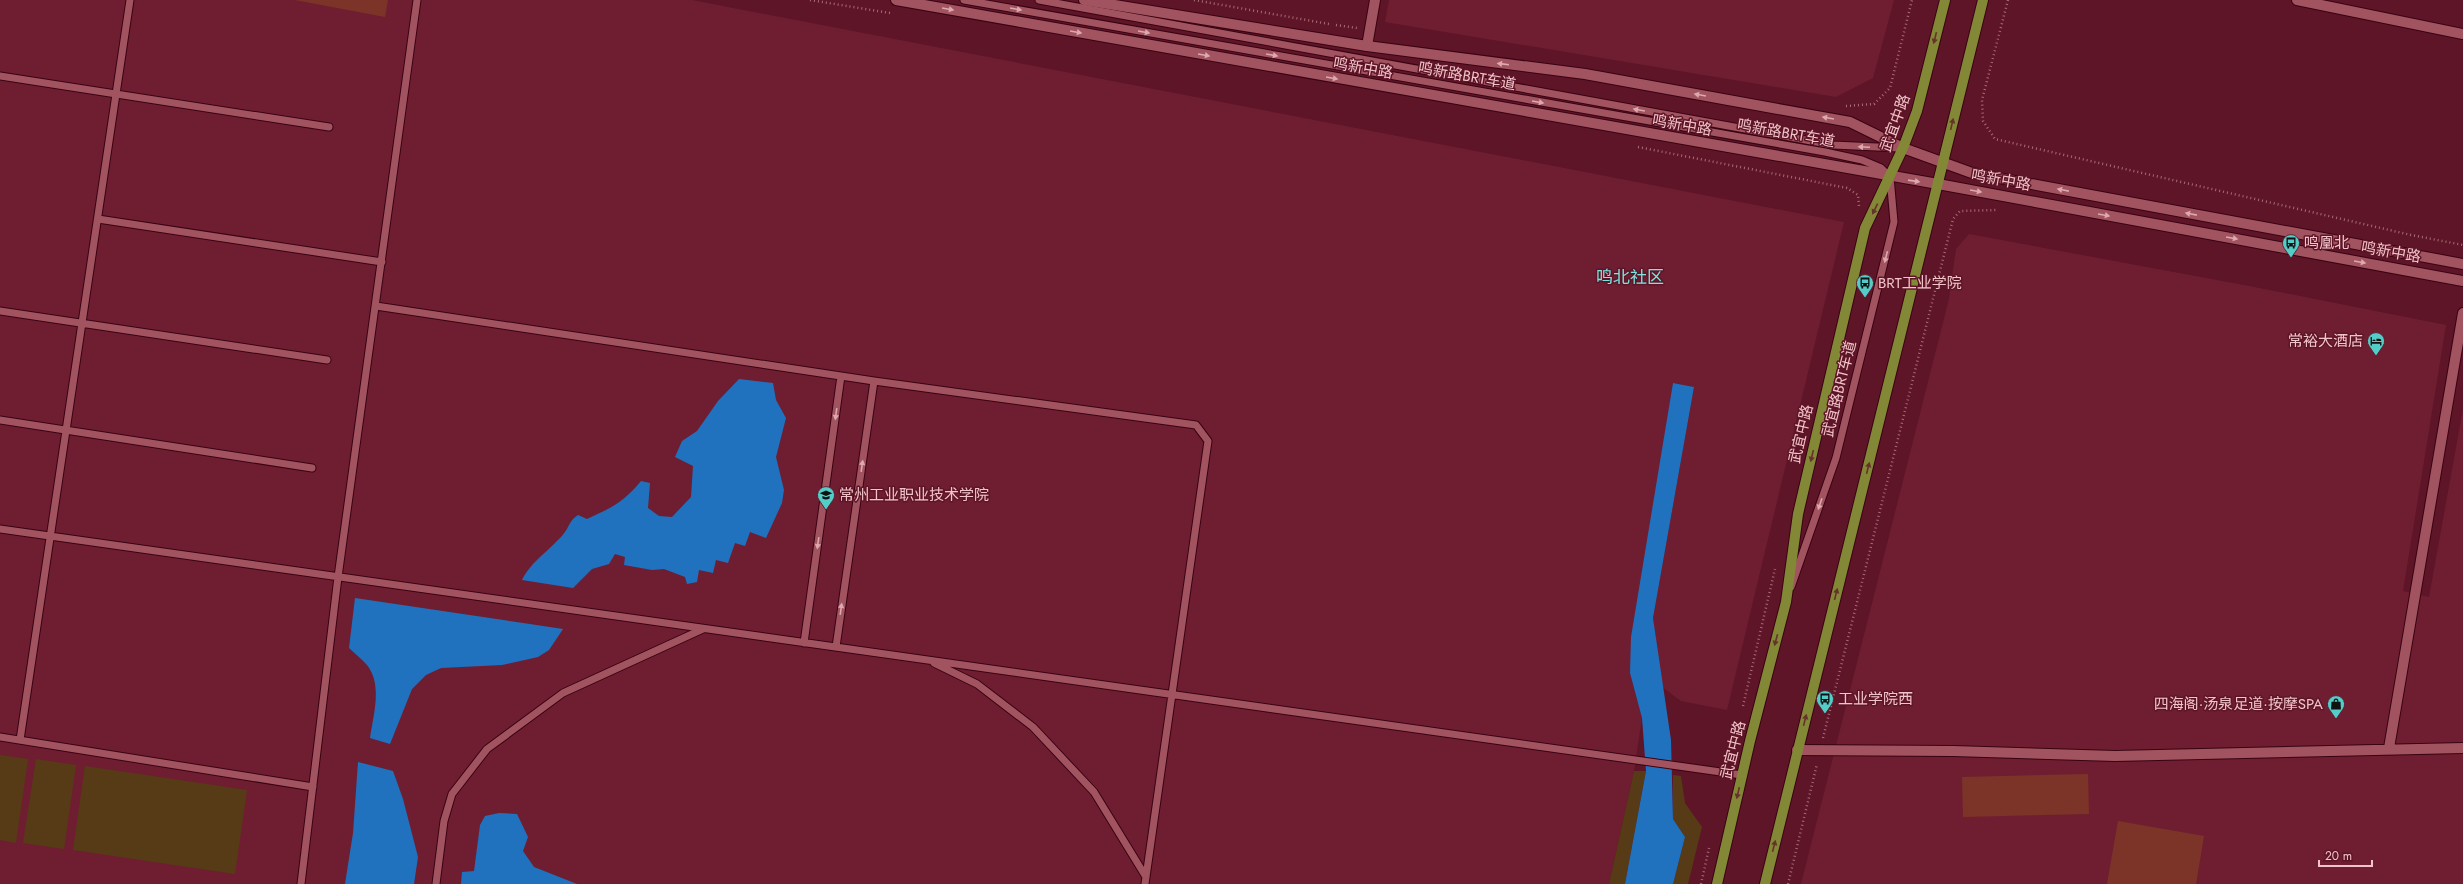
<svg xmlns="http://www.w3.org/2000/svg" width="2463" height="884" viewBox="0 0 2463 884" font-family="Jost,'Noto Sans SC',sans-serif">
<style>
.built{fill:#6f1e31}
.green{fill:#573b16}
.water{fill:#2072bf}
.building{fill:#7c3428}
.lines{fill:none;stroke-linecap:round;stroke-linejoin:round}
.service-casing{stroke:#390312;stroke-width:9}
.minor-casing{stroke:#390312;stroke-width:12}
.secondary-casing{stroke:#390312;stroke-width:12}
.primary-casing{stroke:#390312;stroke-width:12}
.path{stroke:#a76b77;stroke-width:2.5;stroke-dasharray:1 3;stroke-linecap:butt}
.service{stroke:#a25360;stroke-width:7}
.minor{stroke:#a25360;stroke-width:10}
.secondary{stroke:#a25360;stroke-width:10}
.primary{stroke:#838837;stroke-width:10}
.oneway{fill:#dea8af}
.oneway2{fill:#67322b}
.labels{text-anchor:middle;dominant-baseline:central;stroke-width:3;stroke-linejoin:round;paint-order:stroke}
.street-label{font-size:15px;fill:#f2c4c9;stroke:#5e1527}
.poi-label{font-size:15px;fill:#f2c4c9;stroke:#5e1527;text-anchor:start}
.quarter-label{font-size:17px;fill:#7ae5e0;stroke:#5e1527}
</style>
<rect width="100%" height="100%" fill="#5e1527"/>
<!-- built -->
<path class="built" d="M0 0H692L1844 222 1727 710 1681 701 1662 687 1653 618 1694 387 1673 383 1630 673 1642 718 1634 771 1609 884H0Z
M1389 0H1894L1873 78 1836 97 1385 22Z
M1969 234 2249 286 2446 325 2403 591 2429 597 2463 409V884H1801L1949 299 1956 249Z"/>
<!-- green -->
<path class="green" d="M0 755 28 759 16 843 0 840Z
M36 759 76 765 64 849 23 843Z
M85 766 247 790 235 874 73 850Z
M1634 771H1646L1625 884H1609Z
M1673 775 1681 776 1685 803 1702 827 1688 884H1673L1685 837 1673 819Z"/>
<!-- water -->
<path class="water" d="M739 379 773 383 776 400 786 418 776 457 784 490 782 503 766 538 750 532 745 546 735 543 728 563 716 560 713 573 699 570 697 582 687 584 685 577 664 569 652 570 624 565 625 557 615 554 609 564 592 569 573 588 522 580C531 561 552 549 565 532 570 525 570 520 578 515L587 519C611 508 624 502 641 481L650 483 648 508 659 516 672 517 691 497 693 466 675 457 682 441 697 431 718 401Z
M1673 383 1694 387 1653 618 1671 740 1673 819 1685 837 1673 884H1625L1646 771 1642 718 1630 673 1631 637Z
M355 598 563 629 549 650 538 657 502 665 441 668 426 675 412 689 390 744 370 738C373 716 383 685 367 665 362 659 355 654 349 648Z
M358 762 393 771 403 799 418 857 414 884H345L353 833Z
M499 813 517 814 528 837 523 851 534 867 577 884H461L462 872 474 871 480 825 485 816Z"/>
<!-- building -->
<path class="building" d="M295 0H388L385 17Z
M2088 774 2089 814 1963 817 1962 777Z
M2118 821 2204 836 2196 884H2107Z"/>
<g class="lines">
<!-- service casing -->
<g class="service-casing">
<path id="service" d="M964 0 1825 152 1862 160 1881 168 1890 177 1894 222 1836 458 1791 587
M1039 0 1833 145 1899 148
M0 76 329 127
M98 219 382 262
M376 306 874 381 1196 425 1208 441 1145 884
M0 311 327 360
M0 420 312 468
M0 529 1742 775
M804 643 841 376
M836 647 874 381
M934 663 977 684 1033 727 1094 792 1146 877
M0 737 313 787
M20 740 130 0
M301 884 338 577 417 0
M436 884 444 821 452 794 487 749 563 693 703 629"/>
</g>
<!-- minor casing -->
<g class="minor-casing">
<path id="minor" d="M2297 0 2463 34
M1367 46 1375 0
M2389 748 2463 313
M1797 750 1953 751 2115 756 2463 748"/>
</g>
<!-- secondary casing -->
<g class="secondary-casing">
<path id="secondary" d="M896 0 1938 184 2463 281
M1084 0 1367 46 1585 74 1850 122 1903 148 1972 173 2463 264"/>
</g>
<!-- primary casing -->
<g class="primary-casing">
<path id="primary" d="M1717 884 1750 741 1786 602 1798 514 1865 228 1903 148 1917 111 1945 0
M1765 884 1983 0"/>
</g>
<!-- path -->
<path class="path" d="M810 0 890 13
M1194 0 1329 24
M2008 0 1982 100 1983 121 1995 139 2411 235 2463 245
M1336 25 1357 28
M1846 106 1874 104 1890 88 1912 0
M1638 147 1847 188 1858 195 1859 206
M1743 706 1775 569
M1823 738 1953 219 1960 211 1997 210
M1701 884 1709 848
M1788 884 1817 764"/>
<!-- service -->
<use href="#service" class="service"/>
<!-- minor -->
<use href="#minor" class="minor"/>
<!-- secondary -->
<use href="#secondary" class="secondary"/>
<!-- primary -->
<use href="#primary" class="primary"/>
</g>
<!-- one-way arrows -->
<defs><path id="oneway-solid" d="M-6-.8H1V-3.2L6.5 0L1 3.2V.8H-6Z"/></defs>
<g class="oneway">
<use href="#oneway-solid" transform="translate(948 9) rotate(10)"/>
<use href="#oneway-solid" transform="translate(1016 9) rotate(10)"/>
<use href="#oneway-solid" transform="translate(1076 32) rotate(10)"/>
<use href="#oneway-solid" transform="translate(1144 32) rotate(10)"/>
<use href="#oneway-solid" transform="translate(1204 55) rotate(10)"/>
<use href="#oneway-solid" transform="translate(1272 55) rotate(10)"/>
<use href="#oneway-solid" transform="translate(1503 64) rotate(-173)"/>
<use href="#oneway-solid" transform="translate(1332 78) rotate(10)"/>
<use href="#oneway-solid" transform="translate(1700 95) rotate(-170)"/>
<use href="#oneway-solid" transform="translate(1538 102) rotate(10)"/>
<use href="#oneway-solid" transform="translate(1639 110) rotate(-170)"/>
<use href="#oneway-solid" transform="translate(1828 118) rotate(-170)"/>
<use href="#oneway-solid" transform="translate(1864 147) rotate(-178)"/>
<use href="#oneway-solid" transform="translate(1914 181) rotate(8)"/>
<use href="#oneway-solid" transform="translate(2063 190) rotate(-169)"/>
<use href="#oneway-solid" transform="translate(1976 191) rotate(10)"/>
<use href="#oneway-solid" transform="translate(2191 214) rotate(-169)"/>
<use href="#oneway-solid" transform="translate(2104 215) rotate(10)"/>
<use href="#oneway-solid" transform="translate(2232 238) rotate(10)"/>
<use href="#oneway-solid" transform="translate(1886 257) rotate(104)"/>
<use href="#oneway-solid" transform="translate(2360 262) rotate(10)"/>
<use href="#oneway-solid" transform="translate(836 414) rotate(98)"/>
<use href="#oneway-solid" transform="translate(862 466) rotate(-82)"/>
<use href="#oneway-solid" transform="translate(1820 504) rotate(109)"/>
<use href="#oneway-solid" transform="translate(818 543) rotate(98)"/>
<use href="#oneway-solid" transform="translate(841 609) rotate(-82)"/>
</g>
<g class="oneway2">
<use href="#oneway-solid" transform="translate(1935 38) rotate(104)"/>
<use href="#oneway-solid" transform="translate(1952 124) rotate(-77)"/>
<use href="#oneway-solid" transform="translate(1875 209) rotate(116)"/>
<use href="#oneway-solid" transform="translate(1812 456) rotate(103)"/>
<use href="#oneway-solid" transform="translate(1868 468) rotate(-76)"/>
<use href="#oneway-solid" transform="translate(1836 594) rotate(-76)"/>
<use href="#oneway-solid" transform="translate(1776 640) rotate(105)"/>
<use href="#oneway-solid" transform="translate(1805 720) rotate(-76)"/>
<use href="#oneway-solid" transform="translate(1738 793) rotate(103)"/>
<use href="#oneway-solid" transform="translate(1774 846) rotate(-76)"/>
</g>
<!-- icons -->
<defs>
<g id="bus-pin" transform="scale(0.9)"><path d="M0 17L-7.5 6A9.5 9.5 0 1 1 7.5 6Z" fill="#54cdc8" stroke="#5e1527"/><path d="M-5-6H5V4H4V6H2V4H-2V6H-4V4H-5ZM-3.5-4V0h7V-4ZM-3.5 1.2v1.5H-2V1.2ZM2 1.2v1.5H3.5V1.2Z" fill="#111"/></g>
<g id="hotel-pin" transform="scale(0.9)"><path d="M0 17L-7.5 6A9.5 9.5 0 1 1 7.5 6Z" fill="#54cdc8" stroke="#5e1527"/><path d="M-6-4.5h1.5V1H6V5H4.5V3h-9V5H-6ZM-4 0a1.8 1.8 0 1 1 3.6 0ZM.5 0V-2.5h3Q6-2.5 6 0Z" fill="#111"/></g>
<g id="university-pin" transform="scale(0.9)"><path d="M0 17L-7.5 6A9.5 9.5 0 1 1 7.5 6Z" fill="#54cdc8" stroke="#5e1527"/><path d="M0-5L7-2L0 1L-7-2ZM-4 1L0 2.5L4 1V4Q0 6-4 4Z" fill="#111"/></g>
<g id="shop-pin" transform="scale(0.9)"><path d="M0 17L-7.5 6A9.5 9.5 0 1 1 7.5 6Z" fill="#54cdc8" stroke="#5e1527"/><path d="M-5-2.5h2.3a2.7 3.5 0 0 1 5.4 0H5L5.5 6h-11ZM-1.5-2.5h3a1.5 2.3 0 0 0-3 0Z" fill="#111"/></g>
</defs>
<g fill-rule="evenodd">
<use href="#bus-pin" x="2291" y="243"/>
<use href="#bus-pin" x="1865" y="283"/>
<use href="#hotel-pin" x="2376" y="341"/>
<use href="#university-pin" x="826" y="495"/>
<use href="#bus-pin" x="1825" y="699"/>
<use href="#shop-pin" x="2336" y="704"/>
</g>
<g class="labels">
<!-- street labels -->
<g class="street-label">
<text transform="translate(1363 68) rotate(10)">鸣新中路</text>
<text transform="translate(1467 76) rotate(10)">鸣新路BRT车道</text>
<text transform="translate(1895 123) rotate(-70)">武宜中路</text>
<text transform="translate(1682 125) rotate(10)">鸣新中路</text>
<text transform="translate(1786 133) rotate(10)">鸣新路BRT车道</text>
<text transform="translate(2001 180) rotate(10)">鸣新中路</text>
<text transform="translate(2391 252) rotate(10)">鸣新中路</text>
<text transform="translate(1839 389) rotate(-76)">武宜路BRT车道</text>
<text transform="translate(1801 434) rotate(-77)">武宜中路</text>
<text transform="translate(1733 750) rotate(-76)">武宜中路</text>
</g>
<!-- poi labels -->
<g class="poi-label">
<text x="2304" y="243">鸣凰北</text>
<text x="1878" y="283">BRT工业学院</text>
<text x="2363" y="341" text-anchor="end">常裕大酒店</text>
<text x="839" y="495">常州工业职业技术学院</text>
<text x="1838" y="699">工业学院西</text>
<text x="2323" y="704" text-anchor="end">四海阁·汤泉足道·按摩SPA</text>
</g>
<!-- quarter labels -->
<g class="quarter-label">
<text x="1630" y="277">鸣北社区</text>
</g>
</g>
<!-- scale -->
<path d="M2319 860v6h53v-6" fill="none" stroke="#f2c4c9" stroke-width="2"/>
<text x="2325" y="860" font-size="12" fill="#f2c4c9" stroke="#5e1527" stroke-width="3" paint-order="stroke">20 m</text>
</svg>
